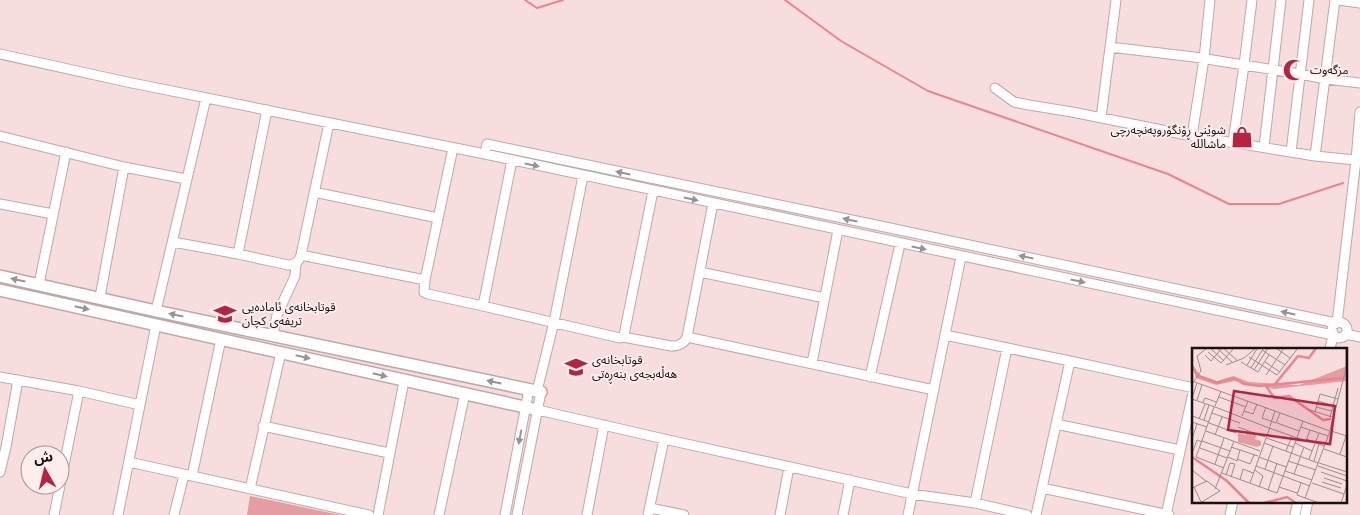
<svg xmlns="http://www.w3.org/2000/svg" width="1360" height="515" viewBox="0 0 1360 515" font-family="Helvetica,'Noto Sans Arabic',sans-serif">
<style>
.green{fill:#e49da2}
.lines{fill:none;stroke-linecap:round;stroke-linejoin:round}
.stream{stroke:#ec848d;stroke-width:2}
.minor-casing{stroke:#c0a7a8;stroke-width:11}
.major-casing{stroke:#c0a7a8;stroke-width:14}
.minor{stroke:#fff;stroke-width:9}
.major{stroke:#fff;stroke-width:11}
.oneway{fill:#989494}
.labels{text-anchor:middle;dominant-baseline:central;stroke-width:4;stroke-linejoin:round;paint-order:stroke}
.poi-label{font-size:12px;fill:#191111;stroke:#fdeded;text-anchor:start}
.inset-river{fill:none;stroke:#ec848d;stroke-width:2.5}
.inset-road{fill:none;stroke:#9e8b8c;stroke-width:1}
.view{fill:#b52342;fill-opacity:0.15;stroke:#b52342;stroke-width:2.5}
.inset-edge{fill:none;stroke:#191111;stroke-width:2.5}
</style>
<rect width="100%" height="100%" fill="#f7ddde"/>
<!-- green -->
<path class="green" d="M250 496 340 515H247Z"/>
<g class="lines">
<!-- stream -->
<path class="stream" d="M525 0 537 8 563 0
M785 0 841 41 928 91 1168 174 1229 204H1279L1343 183"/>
<!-- minor casing -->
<g class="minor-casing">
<path id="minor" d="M1338 0 1360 3
M1110 47 1194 57 1300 74 1326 79 1360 83
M0 54 127 82 485 154 1333 335 1338 338 1343 337 1347 333C1348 327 1345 323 1339 322L1333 325 1332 330 1333 335 1330 349
M995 88 1014 102 1029 105 1072 112 1192 136 1315 156 1356 160
M1101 118 1116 0
M0 136 124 167 186 179
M1192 136 1204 59 1210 0
M1233 142 1244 65 1252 0
M1264 147 1281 0
M453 148 425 280 424 292 428 294 483 306 620 338 623 337 624 335 653 191
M1291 152 1309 0
M485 154 487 144 876 225 1336 323
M1315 156 1335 0
M314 192 438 218
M0 204 53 214
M173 242 238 254 288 265C295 265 299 262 301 255L329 123
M238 254 267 110
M301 255 425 280
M700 272 825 298
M39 284 66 152
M100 297 124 167
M483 306 512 160
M156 311 206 98
M1337 323 1356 160 1360 112
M1346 334 1360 337
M273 335 277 315 295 276 296 263
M945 335 1070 361 1194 388 1166 515
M623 337 671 346C679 346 684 344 687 337L713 203
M687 337 934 390
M812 363 838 230
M0 377 79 391 140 405
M870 377 900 244
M537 391 554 322 583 176
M538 410 664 439 912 494 975 503 1027 515
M1056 424 1180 450
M263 426 389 453
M129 462 369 515
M0 472 6 447 18 380
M192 476 221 339
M1042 488 1169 515
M250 489 281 352
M975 503 1007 348
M650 508 684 515
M54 515 79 391
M118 515 156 325
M174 515 184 475
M378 515 404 381
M439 515 465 393
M505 515 529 389
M517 515 541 392
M587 515 604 425
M648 515 664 439
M780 515 789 467
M843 515 850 480
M908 515 961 257
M1036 515 1070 361
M1230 515 1233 501
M1295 515 1298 501
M1305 515 1308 501"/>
</g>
<!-- major casing -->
<g class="major-casing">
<path id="major" d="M0 276 156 311 541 392
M0 290 538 410"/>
</g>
<!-- minor -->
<use href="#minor" class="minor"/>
<!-- major -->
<use href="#major" class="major"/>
</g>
<!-- one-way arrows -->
<defs><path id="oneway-solid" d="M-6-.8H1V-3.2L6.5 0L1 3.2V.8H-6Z" transform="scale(1.25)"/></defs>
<g class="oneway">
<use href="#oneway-solid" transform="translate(532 165) rotate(12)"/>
<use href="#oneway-solid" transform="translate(623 173) rotate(-168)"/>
<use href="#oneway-solid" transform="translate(691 199) rotate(12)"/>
<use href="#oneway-solid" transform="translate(850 220) rotate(-168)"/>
<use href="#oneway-solid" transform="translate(919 248) rotate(12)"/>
<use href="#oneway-solid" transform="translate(1026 257) rotate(-168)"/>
<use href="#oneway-solid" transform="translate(18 280) rotate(-168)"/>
<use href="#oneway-solid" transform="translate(1078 281) rotate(12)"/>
<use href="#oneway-solid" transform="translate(82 308) rotate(13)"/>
<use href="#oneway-solid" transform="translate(1288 313) rotate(-168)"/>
<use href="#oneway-solid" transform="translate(176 315) rotate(-168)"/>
<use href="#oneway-solid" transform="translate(303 357) rotate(13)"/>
<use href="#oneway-solid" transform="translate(380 375) rotate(13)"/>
<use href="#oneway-solid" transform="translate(494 382) rotate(-168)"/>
<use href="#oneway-solid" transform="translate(520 437) rotate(101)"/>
</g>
<!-- icons -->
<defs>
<g id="mosque-bare" transform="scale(1.725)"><path d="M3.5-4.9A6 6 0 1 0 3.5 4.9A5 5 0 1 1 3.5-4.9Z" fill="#b52342" stroke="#fdeded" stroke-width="2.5" paint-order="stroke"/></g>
<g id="shop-bare" transform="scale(1.725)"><path d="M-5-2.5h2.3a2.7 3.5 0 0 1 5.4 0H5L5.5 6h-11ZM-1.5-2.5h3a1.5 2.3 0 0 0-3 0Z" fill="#b52342" stroke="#fdeded" stroke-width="2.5" paint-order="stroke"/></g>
<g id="school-bare" transform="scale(1.725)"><path d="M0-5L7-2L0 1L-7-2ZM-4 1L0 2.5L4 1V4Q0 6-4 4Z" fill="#b52342" stroke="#fdeded" stroke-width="2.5" paint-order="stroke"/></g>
</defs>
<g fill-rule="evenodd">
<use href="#mosque-bare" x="1294" y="70"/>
<use href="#shop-bare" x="1242" y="137"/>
<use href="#school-bare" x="225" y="314"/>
<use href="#school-bare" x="576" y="367"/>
</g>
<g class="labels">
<!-- poi labels -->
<g class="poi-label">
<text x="1310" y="70">مزگەوت</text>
<text x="1226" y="130" text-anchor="end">شوێنی ڕۆنگۆروپەنچەرچی<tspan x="1226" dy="14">ماشاللە</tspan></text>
<text x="242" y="307">قوتابخانەی ئامادەیی<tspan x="242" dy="14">تریفەی کچان</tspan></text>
<text x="592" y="360">قوتابخانەی<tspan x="592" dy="14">هەڵەبجەی بنەڕەتی</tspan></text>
</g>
</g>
<!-- overview -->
<g transform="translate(1192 348)">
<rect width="155" height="155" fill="#f7ddde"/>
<path d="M0 16 8 27 25 33 41 28 57 34 107 37 155 18V33L82 41 43 33 24 37 4 30ZM55 83 65 87 63 91 69 93V97L65 99 46 94V85L54 87Z" fill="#e49da2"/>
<path class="inset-river" d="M0 18 6 28 25 35 42 30 52 36 68 38 151 30M73 36 82 50 97 48 131 72 139 71M83 36 106 8 117 10 124 0M0 109 35 133 57 155M72 155 95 149 104 155"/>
<path class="inset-road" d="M25 0 41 15M31 0 46 13M84 0 98 10M19 1 32 13M70 2 93 17M16 4 29 15 42 0M13 7 19 13 30 0M57 9 85 27 106 0M49 14 66 24 77 7M73 14 88 24M34 17 52 10 64 0M55 17 65 1M59 20 71 1M62 22 76 0M74 27 92 0M0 33 138 83M0 36 9 23 5 8 15 0M27 49 54 59M0 50 5 35M0 51 23 59M5 52 10 37M126 53 142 58M11 54 13 50 24 54M23 58 29 43M22 59 4 109 32 120M23 59 77 80M74 59 70 70 84 75 88 65M124 59 140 63M115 61 140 69M52 63 61 66 65 56M123 64 128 46 146 51M20 65 48 75M0 68 17 74M50 68 56 53M138 69 146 40M7 71 13 56M12 72 17 57M0 74 15 79M17 75 44 85M85 75 107 83M78 78 83 63M46 79 73 89M109 79 136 88M77 80 114 93 118 82M138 82 154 21V0M14 83 68 103M139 83 155 88M23 87 30 69M74 90 101 99M0 91 5 76M114 91 132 98M10 93 38 103M72 95 126 115M103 95 120 103M39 99 66 108M8 100 35 110M132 101 155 109M1 103 5 92 10 94M94 103 100 88M148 106 154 88M36 109 45 113 48 102M67 109 94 119M45 111 58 116 62 107M117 111 127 85M96 113 124 122M122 113 127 96M127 115 155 124M23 116 32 90M64 118 118 138M126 118 155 128M73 121 81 98M0 122 15 134M63 122 71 128 67 139M93 123 120 132M129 124 155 133M30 125 85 145 111 73M102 126 112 99M34 127 38 115 43 116 39 129M132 130 150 136M48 132 51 121 61 125M130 134 149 140M58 135 78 79M109 135 105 147 127 155M120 135 152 146M2 139 9 154M87 139 105 145M0 140 15 133 28 143 8 155M23 141 42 93M76 142 85 115M113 150 138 83M149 155 155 137"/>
<path class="view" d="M42 43 143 58 138 96 36 82Z"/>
<rect width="155" height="155" class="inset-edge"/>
</g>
<!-- north arrow -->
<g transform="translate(45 470) rotate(352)"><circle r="24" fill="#fdeded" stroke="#a29595"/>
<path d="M0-4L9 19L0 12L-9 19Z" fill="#b52342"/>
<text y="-8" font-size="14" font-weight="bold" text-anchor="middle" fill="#191111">ش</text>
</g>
</svg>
